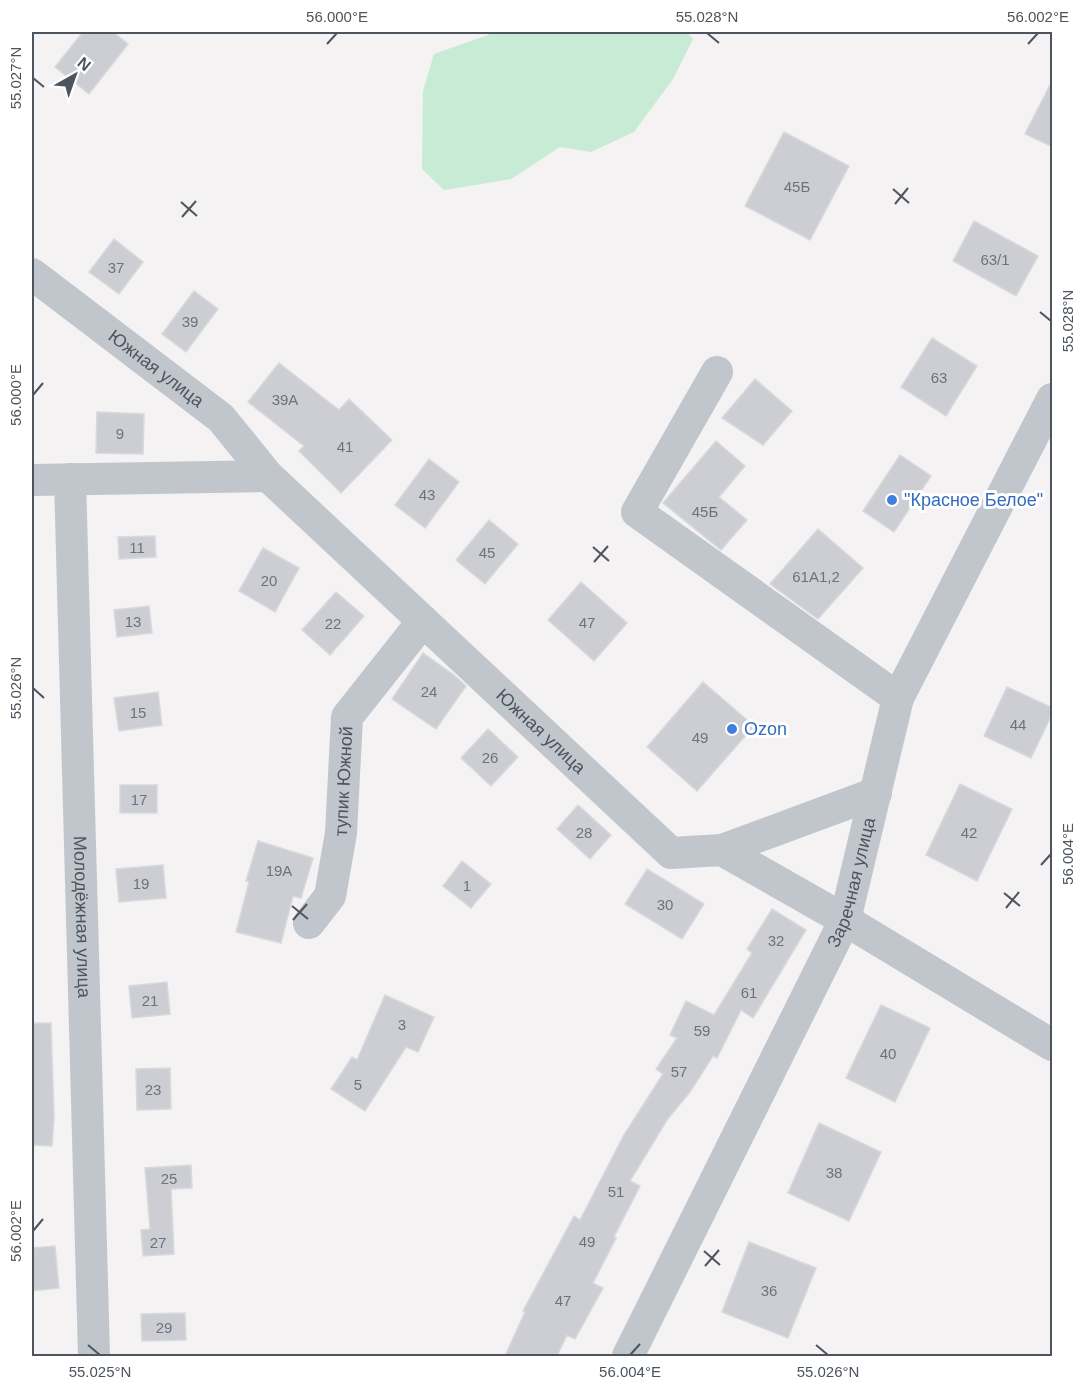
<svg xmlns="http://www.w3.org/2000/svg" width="1084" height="1388" viewBox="0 0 1084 1388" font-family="Helvetica,sans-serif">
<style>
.green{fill:#c7ebd5}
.building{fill:#cdced4;stroke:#d7d9dc;stroke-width:1.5}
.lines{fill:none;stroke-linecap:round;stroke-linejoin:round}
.minor{stroke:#c0c6cc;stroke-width:32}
.ticks{fill:none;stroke:#4c555d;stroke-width:2}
.shop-dot{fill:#3f7fe0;stroke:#fff;stroke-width:2}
.labels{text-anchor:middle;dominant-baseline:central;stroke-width:6;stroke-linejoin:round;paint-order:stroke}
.number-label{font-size:15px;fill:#6c737b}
.street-label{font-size:18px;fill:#4c555d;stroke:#fff}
.shop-label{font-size:18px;fill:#366cbe;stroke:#fff;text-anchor:start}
.neatline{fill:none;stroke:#4c555d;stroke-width:2}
.ticks-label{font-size:15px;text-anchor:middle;fill:#4c555d}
</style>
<rect width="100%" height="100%" fill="#f4f2f2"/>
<!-- green -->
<path class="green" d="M490 32H687L693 39 673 79 634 132 591 152 560 147 511 179 444 190 422 169 423 91 434 54 488 35Z"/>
<!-- building -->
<path class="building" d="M83 32H113L128 44 89 94 55 67Z
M1053 79V147L1025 134Z
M784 132 849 166 810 240 745 206Z
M974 221 1038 256 1016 296 953 261Z
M114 239 143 262 119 294 89 272Z
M194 291 218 309 186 352 162 334Z
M932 338 977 366 946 416 901 387Z
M279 363 339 410 349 399 392 440 341 493 299 451 304 446 248 402Z
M755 379 792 411 763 445 722 418Z
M97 412 144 414 143 454 96 453Z
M716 441 745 466 719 497 747 520 721 550 663 503Z
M900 455 931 476 894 532 863 511Z
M429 459 459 482 425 528 395 505Z
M489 520 518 544 485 584 456 560Z
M818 529 863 568 818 619 770 584Z
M155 536 156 557 119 559 118 537Z
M263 548 299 568 275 612 239 591Z
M581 582 627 623 594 661 548 620Z
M336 592 364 616 330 655 302 630Z
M149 606 152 633 117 637 114 610Z
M423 653 454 675 466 686 436 729 392 699Z
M703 682 754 726 697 791 647 747Z
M1007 687 1053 708V712L1031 758 984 736Z
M158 692 162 725 119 731 114 698Z
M488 729 518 757 491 786 461 758Z
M960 784 1012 809 977 881 926 855Z
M120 785H157V813H120Z
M578 805 611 835 590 859 557 829Z
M258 841 313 858 301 898 293 896 281 943 236 932 249 882 246 881Z
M462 861 491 884 471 908 443 886Z
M163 865 166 898 119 902 116 869Z
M647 869 704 904 682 939 625 904Z
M772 909 806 930 753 1018 741 1010 717 1058 713 1056 690 1092 667 1120 630 1181 640 1186 614 1237 616 1238 593 1283 603 1288 575 1339 567 1335 557 1356H505L525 1312 523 1311 574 1216 580 1220 624 1135 663 1074 656 1069 677 1038 670 1035 686 1001 714 1015 752 953 747 949Z
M167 982 170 1014 132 1018 129 986Z
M385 995 434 1017 418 1052 406 1047 365 1111 331 1089 352 1057 357 1060Z
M881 1005 930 1028 895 1102 846 1078Z
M32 1023H51L54 1117 52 1146 32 1145Z
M170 1068 171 1109 137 1110 136 1069Z
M819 1123 881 1152 849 1221 788 1193Z
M191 1165 192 1188 171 1189 174 1254 143 1256 141 1230 150 1229 145 1168Z
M749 1242 816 1268 788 1338 722 1312Z
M55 1246 59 1288 32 1291V1248Z
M185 1313 186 1340 142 1341 141 1314Z"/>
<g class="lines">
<!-- minor -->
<g class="minor">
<path id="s1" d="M32 274 221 418 268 476 671 853 722 850 845 920 1052 1045"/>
<path d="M717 372 637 512 898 698"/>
<path id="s2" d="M70 479 94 1356"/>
<path d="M32 480 268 476"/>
<path d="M722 850 876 793"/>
<path id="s3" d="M309 923 330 896 341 833 347 717 423 621"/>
<path id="s4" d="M628 1356 845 920 898 698 1052 399"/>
</g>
</g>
<!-- ticks -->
<path class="ticks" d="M707 33 719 43M327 44 337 33M1028 44 1038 33M33 78 44 87M893 189 909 203M181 202 197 216M895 204 908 188M182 217 196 201M1040 312 1051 321M33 395 43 383M593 547 609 561M594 562 608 546M33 688 44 698M1041 865 1051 854M1004 893 1020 906M292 906 308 919M1006 908 1019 892M293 920 307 904M33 1231 43 1219M704 1251 720 1265M705 1266 719 1250M88 1345 100 1355M816 1345 828 1355M630 1355 640 1344"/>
<!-- markers -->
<g class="shop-dot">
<circle cx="892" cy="500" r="6"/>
<circle cx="732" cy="729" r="6"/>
</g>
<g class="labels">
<!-- number labels -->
<g class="number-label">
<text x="797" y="186">45Б</text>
<text x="995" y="259">63/1</text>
<text x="116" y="267">37</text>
<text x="190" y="321">39</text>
<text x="939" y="377">63</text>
<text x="285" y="399">39А</text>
<text x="120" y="433">9</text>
<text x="345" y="446">41</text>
<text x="427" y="494">43</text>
<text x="705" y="511">45Б</text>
<text x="137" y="547">11</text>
<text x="487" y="552">45</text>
<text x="816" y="576">61А1,2</text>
<text x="269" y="580">20</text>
<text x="133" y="621">13</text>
<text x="587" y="622">47</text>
<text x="333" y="623">22</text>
<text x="429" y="691">24</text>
<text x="138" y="712">15</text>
<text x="1018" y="724">44</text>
<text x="700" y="737">49</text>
<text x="490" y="757">26</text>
<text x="139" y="799">17</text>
<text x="584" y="832">28</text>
<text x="969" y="832">42</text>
<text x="279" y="870">19А</text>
<text x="141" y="883">19</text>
<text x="467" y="885">1</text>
<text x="665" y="904">30</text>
<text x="776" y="940">32</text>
<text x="749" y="992">61</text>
<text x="150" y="1000">21</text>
<text x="402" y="1024">3</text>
<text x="702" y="1030">59</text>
<text x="888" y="1053">40</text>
<text x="679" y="1071">57</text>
<text x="358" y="1084">5</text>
<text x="153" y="1089">23</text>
<text x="834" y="1172">38</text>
<text x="169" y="1178">25</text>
<text x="616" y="1191">51</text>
<text x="587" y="1241">49</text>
<text x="158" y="1242">27</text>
<text x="769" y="1290">36</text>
<text x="563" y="1300">47</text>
<text x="164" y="1327">29</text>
</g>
<!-- street labels -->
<g class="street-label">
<text stroke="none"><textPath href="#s1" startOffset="156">Южная улица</textPath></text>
<text stroke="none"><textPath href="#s1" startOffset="686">Южная улица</textPath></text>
<text stroke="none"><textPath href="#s3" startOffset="150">тупик Южной</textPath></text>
<text stroke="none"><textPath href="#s4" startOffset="525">Заречная улица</textPath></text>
<text stroke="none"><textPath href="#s2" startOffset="438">Молодёжная улица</textPath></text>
</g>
<!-- shop labels -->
<g class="shop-label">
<text x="904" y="500">"Красное Белое"</text>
<text x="744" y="729">Ozon</text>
</g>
</g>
<!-- border -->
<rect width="1084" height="1388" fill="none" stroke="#ffffff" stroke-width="66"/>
<!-- north arrow -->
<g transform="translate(75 75) rotate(40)" stroke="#ffffff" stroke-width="4.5" paint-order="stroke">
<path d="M0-4.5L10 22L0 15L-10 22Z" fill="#4c555d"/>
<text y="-9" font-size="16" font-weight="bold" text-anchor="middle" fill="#4c555d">N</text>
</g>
<rect x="33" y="33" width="1018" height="1322" class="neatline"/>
<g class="ticks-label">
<text x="337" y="22">56.000°E</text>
<text x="707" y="22">55.028°N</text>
<text x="1038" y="22">56.002°E</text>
<text transform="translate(16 78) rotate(-90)" y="5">55.027°N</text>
<text transform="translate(1068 321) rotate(-90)" y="5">55.028°N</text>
<text transform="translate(16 395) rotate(-90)" y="5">56.000°E</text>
<text transform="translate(16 688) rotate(-90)" y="5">55.026°N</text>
<text transform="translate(1068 854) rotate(-90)" y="5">56.004°E</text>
<text transform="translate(16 1231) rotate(-90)" y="5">56.002°E</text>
<text x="100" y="1377">55.025°N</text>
<text x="630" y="1377">56.004°E</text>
<text x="828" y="1377">55.026°N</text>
</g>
</svg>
